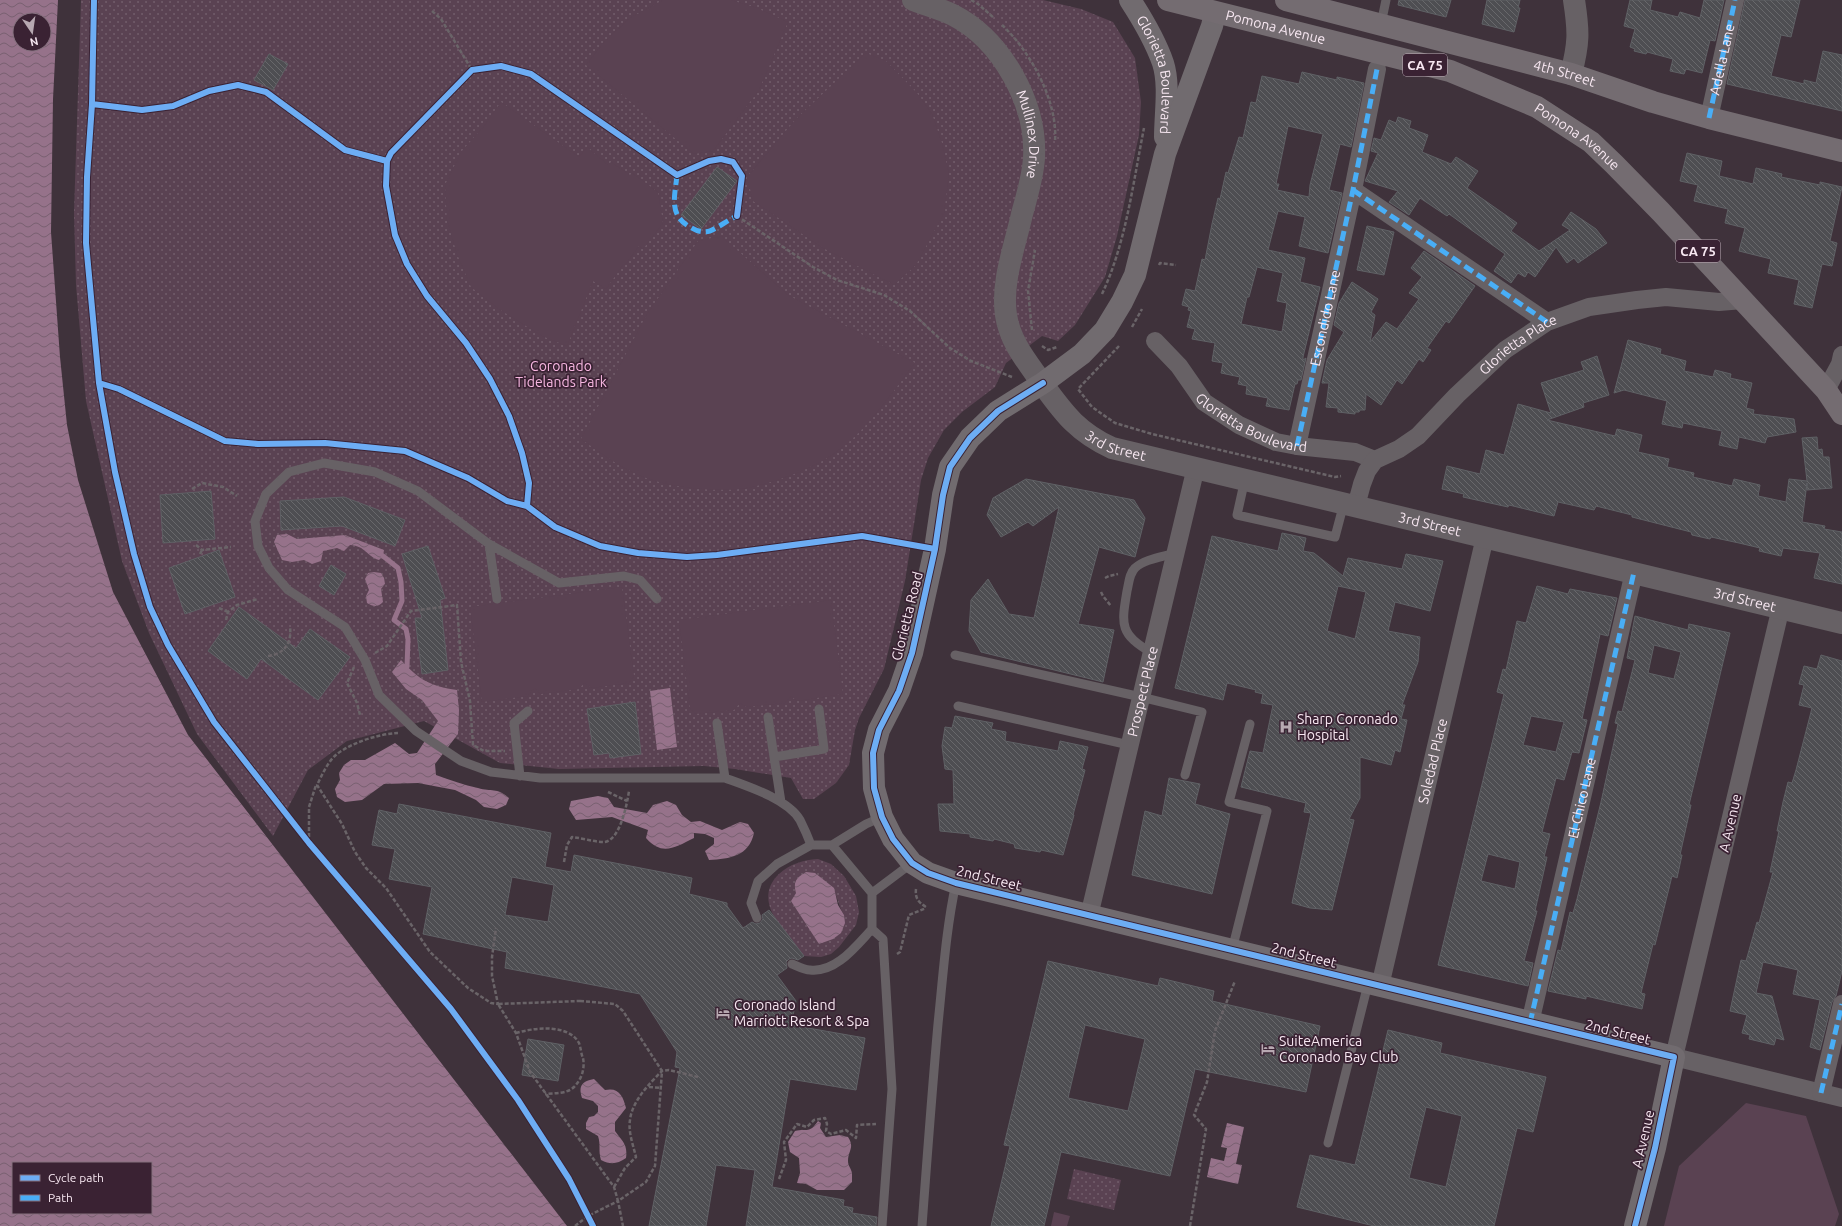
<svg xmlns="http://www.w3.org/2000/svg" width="1842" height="1226" viewBox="0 0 1842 1226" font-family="Ubuntu,sans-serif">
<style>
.green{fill:url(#green-dots);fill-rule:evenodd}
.pitch{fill:#5a4252}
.water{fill:url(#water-waves);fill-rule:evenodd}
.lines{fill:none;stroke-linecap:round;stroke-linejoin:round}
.stream{stroke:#96728a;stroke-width:5}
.building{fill:url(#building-back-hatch);stroke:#5f6165;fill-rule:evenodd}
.path{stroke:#6a6468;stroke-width:2.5;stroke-dasharray:4 2;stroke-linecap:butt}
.service{stroke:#676165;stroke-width:9}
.minor{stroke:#676165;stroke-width:18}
.tertiary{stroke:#676165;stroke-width:22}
.secondary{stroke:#716b6f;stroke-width:22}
.trunk{stroke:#746c71;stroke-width:22}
.quiet{stroke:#49aef6;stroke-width:5;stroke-dasharray:10 5;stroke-linecap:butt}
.cycleway-casing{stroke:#3a2233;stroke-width:8}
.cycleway{stroke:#6dadf4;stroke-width:6}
.labels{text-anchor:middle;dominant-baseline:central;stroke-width:3.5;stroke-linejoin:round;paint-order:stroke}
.shield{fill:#3a2233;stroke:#beacb8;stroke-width:1}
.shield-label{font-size:13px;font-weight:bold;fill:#f7e7f1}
.street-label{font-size:14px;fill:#f7e7f1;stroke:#3a2233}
.park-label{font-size:14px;fill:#f7b7e1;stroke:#3a2233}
.poi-label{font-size:14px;fill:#f7e7f1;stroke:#3a2233;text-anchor:start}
</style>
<defs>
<pattern id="green-dots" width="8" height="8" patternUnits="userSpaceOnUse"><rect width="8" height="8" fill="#5a4252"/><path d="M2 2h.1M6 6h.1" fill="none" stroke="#725d6b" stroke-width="1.8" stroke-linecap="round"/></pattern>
<pattern id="water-waves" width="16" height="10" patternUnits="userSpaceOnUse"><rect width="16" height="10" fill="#96728a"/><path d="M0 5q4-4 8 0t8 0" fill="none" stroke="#786070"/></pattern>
<pattern id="building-back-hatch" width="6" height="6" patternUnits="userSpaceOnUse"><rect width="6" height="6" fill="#4e4e52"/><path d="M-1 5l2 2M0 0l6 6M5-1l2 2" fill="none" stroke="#68686b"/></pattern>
</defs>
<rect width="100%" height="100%" fill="#3f323b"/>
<!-- green -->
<path class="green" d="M81 0H1043L1081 9 1113 22 1135 58 1141 102 1139 135 1117 236 1105 277 1075 325 1058 341 1042 336 1006 363 995 387 962 412 944 430 928 458 921 480 905 581 884 669 859 718 855 730 849 765 836 783 814 799H803L791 778 735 769 704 766 559 769 500 763 424 721 347 741 308 770 273 836 197 734 149 633 122 561 86 401 76 285 74 213Z
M818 859 831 864 844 876 856 896 859 912 856 925 839 947 831 954 821 957 804 956C787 933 750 902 779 874 790 864 803 860 818 859ZM828 884C838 892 837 904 844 915L791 901 796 893Z
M1074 1169 1121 1180 1114 1210 1067 1199Z"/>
<!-- pitch -->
<path class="pitch" d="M663 0H731L757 8 788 22 759 90 713 151 694 154 586 65 605 41 630 18Z
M866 53 886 61 917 93 932 114 942 143 949 174 944 213 916 265 894 285 823 248 753 201 747 177 796 119Z
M501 102 579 157 587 147 608 165 611 162 630 175 632 173 658 192 663 223 643 249 639 246 625 265H623L606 289 593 281 567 346 542 336 499 309 471 287 457 254 447 220 445 185 461 152 484 126Z
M721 236 788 295 915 363C890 395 866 432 832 455 810 470 766 486 739 489 713 492 671 487 646 478 622 469 602 454 581 439L647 314 698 241Z
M622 587 634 676 629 683 591 688 584 683 579 689 541 694 534 688 528 696 482 702 470 607Z
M831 600 843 694 797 701 791 696 785 703 746 707 740 703 734 710 695 714 690 708 679 620Z
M1746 1103 1806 1116 1839 1214 1835 1226H1664L1679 1166Z
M1054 1212 1070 1216 1067 1226H1051Z"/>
<!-- water -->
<path class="water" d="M0 0H58L53 99 51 232 60 357 67 425 78 480 113 592 188 735 567 1226H0ZM20 20H44V44H20ZM13 1163H151V1213H13Z
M287 534 297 539 345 535 384 550 383 556 379 560C366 556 366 546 350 545L344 551 337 548 323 551 321 561 312 564 304 560 292 562 282 560 274 542 277 535Z
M374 572 381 573 384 578 385 584 381 589 383 602C378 607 374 607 367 603L366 596 369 590 365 579 368 573Z
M401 660C419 680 430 686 457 690L459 710 458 734 435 764 436 775C450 780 464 785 478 788 492 792 496 787 509 798L506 805 497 809 484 807 476 800 455 790 418 783 384 784 362 800 345 802 337 797 335 789 340 780 339 773 344 765 351 760H365L395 743 409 754 417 753 438 721 422 700 406 689 392 672Z
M670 688 677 747 657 750 650 691Z
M598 796 608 798 614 807 647 813 653 805 667 801 676 805 682 815 691 822 700 821 722 830 740 822 748 824 754 833C749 856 730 859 709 860L705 851 714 844V838L705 834 694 833V838C674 848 662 856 646 838L648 830 612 817 576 820 569 809 571 801Z
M806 872 815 873 834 888 838 905 844 915 845 923 841 933 833 939 819 944 791 901 796 893C793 882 796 878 806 872Z
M594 1079 605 1090C619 1087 623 1096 626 1108L615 1122V1131C622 1141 628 1144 626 1158 617 1164 611 1165 601 1160 598 1150 601 1145 598 1136L586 1129V1123L589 1117 594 1116 598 1112V1106L593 1101 582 1098C578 1086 582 1081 594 1079Z
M818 1121 821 1123 820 1128 826 1137 840 1135 848 1137C855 1148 848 1150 848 1161 848 1166 851 1168 852 1173 852 1176 852 1179 852 1182L844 1190H817L806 1184 797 1183 800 1173 799 1158 790 1152 788 1142 795 1131C808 1128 809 1134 818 1121Z
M1227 1123 1244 1127 1236 1164 1242 1165 1238 1184 1207 1177 1211 1158 1224 1161 1227 1148 1221 1147Z"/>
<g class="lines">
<!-- stream -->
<path class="stream" d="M383 556 398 568 401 582 402 601 394 620 406 629 408 639 407 667"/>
</g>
<!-- building -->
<path class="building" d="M1399 0H1451L1446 17 1398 5Z
M1487 0H1520L1518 8H1520L1514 32 1482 24Z
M1630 0H1652L1650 10 1678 17 1680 12 1700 18 1704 0H1724L1715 41 1710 40 1702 73 1686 69 1684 74 1670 71 1673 59 1647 52 1646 54 1634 51 1635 49 1630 47 1635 29 1624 26Z
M1745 0H1800L1791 37 1781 35 1771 76 1804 84V80L1816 83 1823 51 1842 55V111L1727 84Z
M269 54 288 64 273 90 254 80Z
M1302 72 1337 80V77L1364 83 1351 147 1340 144 1329 190 1342 193 1328 253 1299 246 1305 217 1278 211 1268 250 1305 258 1300 282 1320 287 1303 357V360L1306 358 1301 380H1298L1297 384H1295L1289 410 1266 406 1268 398 1246 394 1247 386 1238 384 1240 377 1221 373 1223 363 1212 361 1215 343 1192 339 1195 329 1187 327 1191 311 1188 310 1189 307 1182 305 1186 289 1195 291 1202 259 1205 260 1212 224 1218 198 1220 199 1226 172 1228 173 1239 137 1243 138 1251 102 1256 103 1262 76 1299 84ZM1288 126 1323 134 1310 185 1309 197 1277 190 1279 184H1276ZM1257 267 1283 273 1277 301 1287 303 1282 332 1241 324 1247 297H1249Z
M1398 117 1411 121 1409 128 1428 135 1422 152 1451 164 1456 157 1478 171 1467 188 1517 223 1511 231 1539 251 1570 230 1562 225 1571 212 1596 229 1607 243 1578 263 1574 258 1567 263 1556 247 1535 277 1528 272 1525 277 1518 273 1511 283 1494 271 1505 254 1449 214 1447 216 1420 198 1409 215 1389 202 1398 191 1365 181 1378 153 1371 151 1374 138 1381 140 1389 120 1396 123Z
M1687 153 1722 161 1719 176 1753 184 1756 168 1782 174 1781 177 1820 185V182L1842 187 1830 241 1837 243 1832 266 1822 264 1812 308 1794 304 1799 280 1768 273 1771 259 1739 251 1745 228 1725 223 1728 209 1694 201 1698 185 1680 181Z
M717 167 737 181 701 229 681 215Z
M1367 226 1394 232 1384 275 1357 270Z
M1424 251 1475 286 1449 323 1446 321 1427 348 1431 350 1423 362 1419 359 1402 384 1397 380 1381 405 1366 394 1365 410H1360L1359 412H1355V414L1338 412V408L1326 407 1329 383H1322L1327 360 1344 332 1334 325 1339 303 1352 282 1378 299 1371 312 1375 315 1370 342 1386 322 1397 329 1419 299 1409 293 1422 277 1411 268Z
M1628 340 1661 349 1660 354 1686 361 1684 371 1713 377 1715 370 1731 374 1730 378 1752 383 1746 408 1754 410 1753 414 1794 419 1796 432 1767 437 1765 443 1739 437 1737 449 1719 445 1722 431 1683 423 1682 428 1662 424 1667 401 1624 390 1614 393Z
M1597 356 1609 395 1583 403 1584 407 1547 420 1615 436 1617 429 1642 435 1638 452 1669 459 1667 467 1694 473 1693 477 1732 486 1734 479 1760 485 1758 496 1786 502 1789 479 1807 481 1802 438 1817 437 1818 450 1822 449 1823 457H1829L1832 488 1807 490V483L1802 522 1825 526 1824 529 1842 532V584L1814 578 1820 553 1783 548 1781 556 1759 551 1760 548 1739 543 1711 537 1710 539 1692 535 1691 532 1632 517V515L1596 506 1594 510 1558 502 1554 516 1509 505 1508 507 1463 497 1464 494 1442 489 1447 466 1480 474 1486 450 1504 455 1518 404 1551 413 1541 383 1584 370 1581 362Z
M1026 479 1134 500 1145 518 1135 557 1099 547 1078 624 1114 630 1103 682 981 652 969 631 971 600 988 579 1009 614 1034 618 1059 507 1033 526 1028 522 1001 537 987 515 993 498Z
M211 491 215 539 163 543 160 495Z
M344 497 405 520 395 546 342 526 281 530 280 501Z
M1282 533 1306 538 1303 551 1314 553 1343 576 1348 558 1402 569 1406 554 1443 561 1430 611 1395 602 1388 631 1420 637 1418 662 1402 705H1405L1401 719 1407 720 1400 752 1395 750 1391 765 1360 757V798L1349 819 1354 820 1332 910 1310 908 1292 903 1311 813 1304 812 1306 803 1241 787 1250 751 1263 753 1273 705 1261 703 1263 694 1255 692 1256 690 1227 683 1223 700 1175 688 1212 536 1278 551ZM1338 586 1366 592 1355 639 1327 631Z
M428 546 445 598 440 600 448 670 422 674 415 618H422L402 554Z
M219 550 235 597 185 614 169 568Z
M331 565 346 574 334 595 319 586Z
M1537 586 1568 594 1570 589 1617 598 1608 636 1600 634 1582 719 1587 720 1579 753 1572 752 1564 780 1556 778 1542 832 1550 834 1544 857H1547L1535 911H1537L1524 961 1533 963 1528 986 1438 965 1504 694 1497 692 1503 669 1506 670 1517 621 1526 623ZM1531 716 1564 722 1556 752 1523 745ZM1488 854 1520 862 1515 889 1481 881Z
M239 607 296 648 310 629 350 657 318 700 261 659 247 679 208 651Z
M1635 616 1688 630 1689 624 1730 633 1689 805H1691L1680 855H1682L1677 878 1672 876 1655 945 1653 944 1641 993 1645 994 1642 1009 1586 996V999L1548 991 1558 950 1561 951 1570 912 1573 913 1577 899 1601 802 1618 724 1615 723 1618 711 1622 712 1635 660 1627 658ZM1654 645 1681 652 1674 679 1648 673Z
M1821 655 1842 661V971L1836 996 1832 1002 1820 1050 1810 1047 1820 1000 1793 994 1798 970 1763 962 1756 993 1772 996 1784 1040 1776 1038 1774 1045 1749 1039 1750 1035 1742 1033 1747 1015 1730 1011 1741 960 1746 961 1757 922 1759 923 1773 872H1770L1779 831H1777L1783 802 1788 782 1792 783 1796 770 1812 708 1799 705 1804 685 1799 684 1804 666 1817 669Z
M635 702 641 754 610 758 609 753 594 755 587 709Z
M955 716 993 723 991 729 1006 732 1005 741 1058 751 1060 741 1088 747 1082 769 1085 770 1073 815H1074L1063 855 1041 850 1040 852 1015 848 1014 844 994 839 993 841 970 837V834L940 831 938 804H954L953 770 945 769 942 746 945 727 952 728Z
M1169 778 1200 784 1195 804 1230 814 1212 894 1132 875 1145 811 1162 816Z
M399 804 551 833 545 867 571 872 574 855 692 878 689 894 727 903V906L743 928 752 922 756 924 760 923 763 919 762 915 769 910 804 956 798 960 792 958 789 959 786 962 787 968 777 975 796 1001 791 1025 865 1038 856 1090 790 1079 772 1187 844 1200 843 1206 853 1208 852 1213 877 1217 876 1226H746L755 1170 716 1165 706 1226H649L680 1068 675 1067 677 1052 640 994 505 968 507 952 423 934 432 887 389 879 395 849 372 845 379 810 397 814ZM512 877 554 885 548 922 505 915Z
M1048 961 1158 986 1160 978 1214 991 1212 1001 1320 1026 1306 1092 1195 1069 1170 1176 1061 1152 1044 1226H991L1010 1146 1004 1145ZM1085 1025 1145 1039 1128 1111 1068 1098Z
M1388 1030 1442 1043 1440 1053 1546 1077 1533 1132 1517 1128 1494 1226H1374L1297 1207 1310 1155 1355 1165ZM1426 1107 1462 1116 1446 1187 1409 1178Z
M528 1039 564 1045 558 1081 522 1075Z"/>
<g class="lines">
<!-- path -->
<path class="path" d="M971 0 978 4 994 18
M432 11 441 19 472 70
M1002 25C1031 52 1058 102 1055 141
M737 216 813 267 837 280 884 295 910 311 950 348 971 361 1012 377
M1159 265 1160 263 1176 265
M1102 294C1126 243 1133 183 1144 128
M1132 327 1142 309
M1032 330 1028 291 1035 250
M1042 346 1048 350 1057 347
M1119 346 1078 389 1092 407 1115 423 1152 434 1335 477 1341 476
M192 489 202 483 223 487 237 496
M196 545 202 550 231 547
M200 554 202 550
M1105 578 1109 576 1118 574
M1101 592 1103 596 1111 606
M219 608 228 612
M226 620 228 612 237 605 258 599
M375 653 387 646 411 611 457 605 461 662 470 701 473 745 484 751H505
M268 656C285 654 292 642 290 627
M354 667 347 683 357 703 360 715
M398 733C379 734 353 742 337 754 328 761 322 775 317 785L342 824 355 852 366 868 386 888 430 952 468 988 491 1003 498 1004 492 976V957L496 928
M608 792 627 801
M309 843V807L316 785
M564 862 567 845 572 837C582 838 594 842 604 842 620 841 627 804 629 791
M916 889C915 898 918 902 926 907
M897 954 900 952 909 915 926 908
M580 1001 615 1004 623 1011 662 1071 655 1166 646 1182 618 1201 614 1187 530 1072 516 1033 498 1004Z
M516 1033C533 1028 568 1023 579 1043 581 1048 581 1054 583 1058 585 1068 582 1079 574 1087 567 1094 554 1093 545 1094
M649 1087 661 1088
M779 1179 786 1160 784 1142 797 1124 807 1127 814 1120 825 1118 827 1124 826 1131 831 1134 846 1130 856 1138 857 1125 876 1124
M614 1187 625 1168 636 1157C633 1145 628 1131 630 1120 632 1101 650 1083 662 1071L669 1070 698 1077
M575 1226 588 1216 618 1201 623 1226
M1190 1226 1206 1129 1194 1115 1207 1082 1215 1031 1235 981"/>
<!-- service -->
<path class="service" d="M1381 24 1386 0
M1245 479 1237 515 1335 537 1344 503
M489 544 497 599
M657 599 640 580 624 576 559 583 489 544 418 491 375 472 324 463 289 472 266 494 255 521 258 546 269 568 288 590 345 627 365 660 379 695 416 731 461 761 491 772 540 778H725C747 786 788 799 800 820 804 828 808 837 811 845
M1152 653C1120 634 1121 626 1127 591 1129 583 1129 574 1135 568 1145 559 1162 557 1175 553
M955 655 1141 697 1202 712 1185 775
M958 706 1129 745
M768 717 774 757 824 749 819 709
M717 723 725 778
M774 757 781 802
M520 776 514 723 528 711
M832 845 866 824 882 817
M872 893 912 863
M757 918 751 903 758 881 777 864 811 845H832L872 893V929C856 946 836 973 810 970 804 970 797 966 792 964
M872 929 883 939 892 1089 882 1226
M1232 950 1267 811 1229 802 1250 724
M1328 1143 1368 984
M922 1226C927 1159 932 1091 938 1024 943 976 946 929 956 883"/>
<!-- minor -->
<g class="minor">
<path id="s1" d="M1709 118 1735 0"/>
<path d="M1353 190 1547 322"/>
<path id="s2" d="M1155 341 1179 366 1204 402 1239 425 1276 442 1297 446 1355 452 1375 460"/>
<path d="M1826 390 1840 364 1842 355"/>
<path id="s3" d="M1297 446 1353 190 1377 69"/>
<path id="s4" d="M1356 506 1362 484 1367 471 1375 460 1399 449 1418 436 1457 395 1505 350 1547 322 1589 307 1637 300 1666 297 1719 302 1743 300"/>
<path d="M1781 607 1674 1057 1842 1098"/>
<path id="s5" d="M1089 916 1196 467"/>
<path id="s6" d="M1380 986 1485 537"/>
<path d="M1530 1023 1634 572"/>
<path d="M1821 1093 1842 1004"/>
</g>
<!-- tertiary -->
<g class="tertiary">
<path id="s7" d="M913 0C926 5 941 9 953 15 1002 40 1037 104 1034 158 1033 176 1027 196 1022 214 1015 246 1001 282 1006 315 1010 343 1029 364 1044 386 1065 415 1079 433 1112 448L1842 623"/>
<path d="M1571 74C1579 43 1579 32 1574 0"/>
</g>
<!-- secondary -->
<g class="secondary">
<path id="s8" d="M1130 0C1143 20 1155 40 1163 63 1170 85 1165 114 1165 137"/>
<path d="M1215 13 1212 26 1165 154 1135 275 1122 302 1105 330 1082 354 1043 383 998 411 970 438 950 467 943 495 935 549 912 653 899 691 879 730 873 753 874 788 882 817 893 839 912 863 928 873 956 883 1674 1057 1655 1148 1635 1226"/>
</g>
<!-- trunk -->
<g class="trunk">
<path id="s9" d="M1168 0 1450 71 1537 107 1591 142 1614 164 1661 212 1826 390 1842 414"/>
<path id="s10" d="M1286 0 1571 74 1653 102 1709 118 1842 151"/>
</g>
<!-- quiet -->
<g class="quiet">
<path d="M1709 118 1735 0"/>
<path d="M677 175C675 196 668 215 690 227 696 231 702 233 710 231 719 227 728 220 737 216V213"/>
<path d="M1353 190 1547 322"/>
<path d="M1297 446 1353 190 1377 69"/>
<path id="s11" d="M1530 1023 1634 572"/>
<path d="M1821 1093 1842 1004"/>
</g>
<!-- cycleway casing -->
<g class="cycleway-casing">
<path id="cycleway" d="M94 0 92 104 87 177 86 243 99 383 115 472 134 554 150 607 168 645 214 722 309 843 451 1009 518 1100 569 1179 593 1226
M92 104 142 110 173 106 209 91 238 85 266 92 345 150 387 161
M99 383 119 389 225 441 258 444 325 443 405 451 468 478 507 501 527 506 555 527 600 546 638 553 687 557 717 555 862 536 935 549
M1043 383 998 411 970 438 950 467 943 495 935 549 912 653 899 691 879 730 873 753 874 788 882 817 893 839 912 863 928 873 956 883 1674 1057 1655 1148 1635 1226
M527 506 529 483 522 453 509 416 490 379 466 343 427 296 407 264 395 235 386 186 387 161 391 153 472 70 501 66 531 74 677 175 709 161 721 159 733 162 742 176 737 216"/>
</g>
<!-- cycleway -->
<use href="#cycleway" class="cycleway"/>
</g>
<!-- icons -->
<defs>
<g id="hospital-bare" transform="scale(1.08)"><path d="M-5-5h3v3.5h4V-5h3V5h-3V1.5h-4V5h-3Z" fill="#b7a8b1" stroke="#3a2233" stroke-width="2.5" paint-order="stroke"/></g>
<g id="hotel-bare" transform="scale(1.08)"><path d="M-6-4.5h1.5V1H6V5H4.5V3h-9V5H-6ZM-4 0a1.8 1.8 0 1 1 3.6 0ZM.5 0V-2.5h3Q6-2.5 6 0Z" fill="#b7a8b1" stroke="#3a2233" stroke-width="2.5" paint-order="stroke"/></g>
</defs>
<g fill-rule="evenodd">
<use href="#hospital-bare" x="1286" y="727"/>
<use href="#hotel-bare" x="723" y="1013"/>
<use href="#hotel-bare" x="1268" y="1049"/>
</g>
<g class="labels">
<!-- shield labels -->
<g class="shield">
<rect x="1403" y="54" width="44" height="22" rx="3"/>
<rect x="1676" y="240" width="44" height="22" rx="3"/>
</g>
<g class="shield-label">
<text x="1425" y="65">CA 75</text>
<text x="1698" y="251">CA 75</text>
</g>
<!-- street labels -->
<g class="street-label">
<text stroke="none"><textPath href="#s9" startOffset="111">Pomona Avenue</textPath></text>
<text stroke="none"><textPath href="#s1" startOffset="60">Adella Lane</textPath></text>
<text stroke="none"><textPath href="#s10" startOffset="288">4th Street</textPath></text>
<text stroke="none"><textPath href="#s8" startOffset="81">Glorietta Boulevard</textPath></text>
<text stroke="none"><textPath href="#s7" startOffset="191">Mullinex Drive</textPath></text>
<text stroke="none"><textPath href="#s9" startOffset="435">Pomona Avenue</textPath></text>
<text stroke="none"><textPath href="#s3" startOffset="131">Escondido Lane</textPath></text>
<text stroke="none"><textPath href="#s4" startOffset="236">Glorietta Place</textPath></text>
<text stroke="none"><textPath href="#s2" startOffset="131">Glorietta Boulevard</textPath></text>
<text stroke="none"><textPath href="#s7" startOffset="553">3rd Street</textPath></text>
<text stroke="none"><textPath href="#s7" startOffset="877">3rd Street</textPath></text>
<text stroke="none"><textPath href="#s7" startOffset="1201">3rd Street</textPath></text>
<text transform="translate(907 616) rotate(-76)">Glorietta Road</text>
<text stroke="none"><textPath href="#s5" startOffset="231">Prospect Place</textPath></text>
<text stroke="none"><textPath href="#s6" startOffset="231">Soledad Place</textPath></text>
<text stroke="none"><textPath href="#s11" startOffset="231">El Chico Lane</textPath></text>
<text transform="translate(1730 823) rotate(-77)">A Avenue</text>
<text transform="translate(989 878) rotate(14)">2nd Street</text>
<text transform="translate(1304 955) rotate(14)">2nd Street</text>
<text transform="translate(1618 1032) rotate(14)">2nd Street</text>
<text transform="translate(1643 1139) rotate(-77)">A Avenue</text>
</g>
<!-- park labels -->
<g class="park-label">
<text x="561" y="366">Coronado<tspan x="561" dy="16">Tidelands Park</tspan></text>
</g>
<!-- poi labels -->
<g class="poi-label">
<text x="1297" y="719">Sharp Coronado<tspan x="1297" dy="16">Hospital</tspan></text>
<text x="734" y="1005">Coronado Island<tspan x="734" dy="16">Marriott Resort &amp; Spa</tspan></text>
<text x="1279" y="1041">SuiteAmerica<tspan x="1279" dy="16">Coronado Bay Club</tspan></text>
</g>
</g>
<!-- legend -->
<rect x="12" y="1162" width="140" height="52" fill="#3a2233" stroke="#86717f"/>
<rect x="20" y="1175" width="20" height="6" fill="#6dadf4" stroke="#86717f"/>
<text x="48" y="1182" font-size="12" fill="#f7e7f1">Cycle path</text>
<rect x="20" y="1195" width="20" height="6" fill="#49aef6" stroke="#86717f"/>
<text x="48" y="1202" font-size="12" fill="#f7e7f1">Path</text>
<!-- north arrow -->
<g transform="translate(32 32) rotate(167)"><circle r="19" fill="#3a2233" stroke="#86717f"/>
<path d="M0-3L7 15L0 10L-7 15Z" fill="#b7a8b1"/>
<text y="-6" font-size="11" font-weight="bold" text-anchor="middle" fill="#f7e7f1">N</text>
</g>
</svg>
